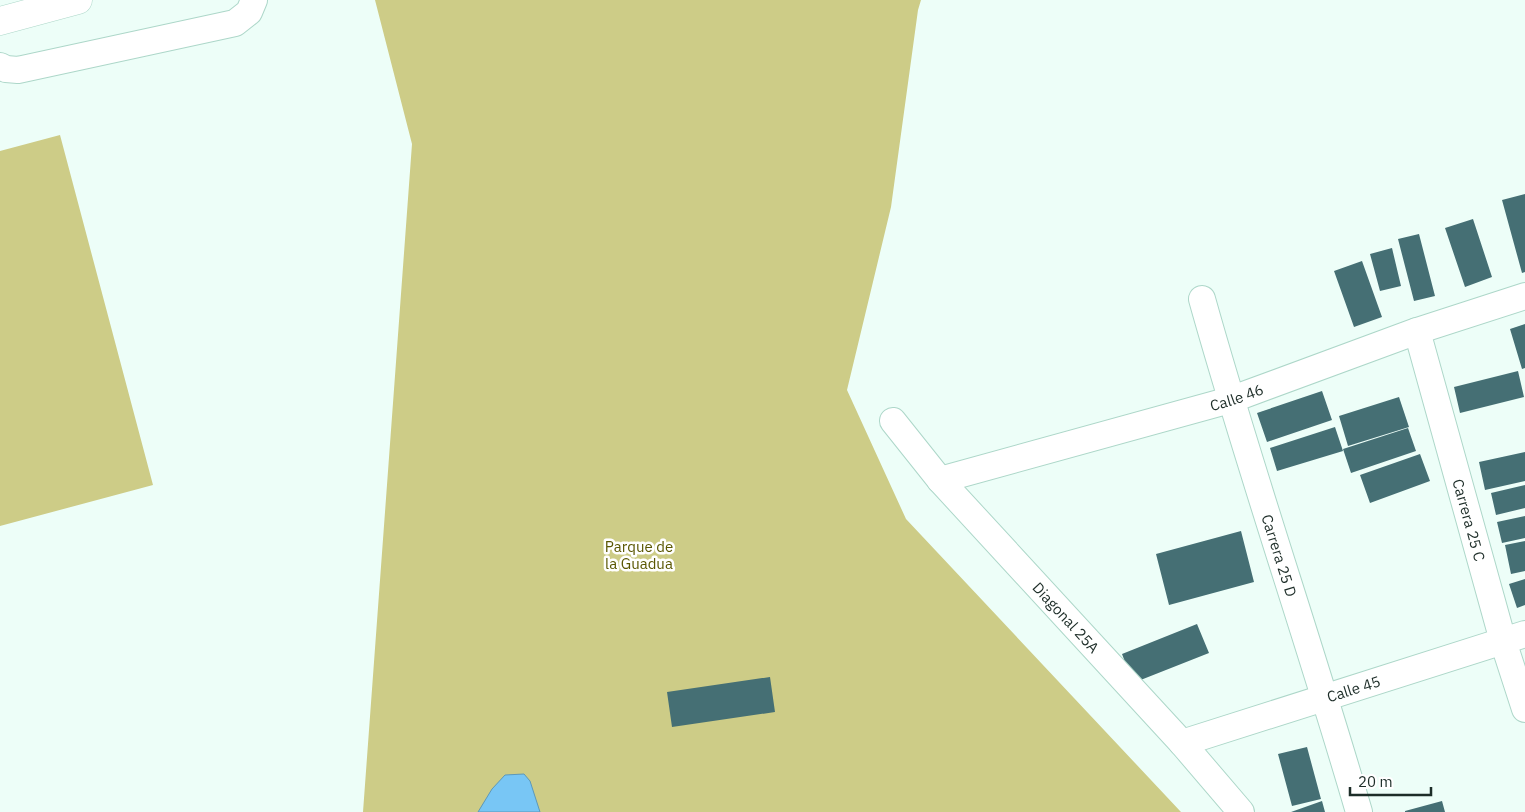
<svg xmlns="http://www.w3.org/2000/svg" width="1525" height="812" viewBox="0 0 1525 812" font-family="'IBM Plex Sans',sans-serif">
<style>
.green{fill:#cdcc87}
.water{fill:#78c6f5;stroke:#5d98b8}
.building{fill:#456f74}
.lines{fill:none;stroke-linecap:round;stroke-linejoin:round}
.minor-casing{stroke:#add7c9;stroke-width:28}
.major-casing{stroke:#add7c9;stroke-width:29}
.minor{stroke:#fff;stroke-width:26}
.major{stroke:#fff;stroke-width:28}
.labels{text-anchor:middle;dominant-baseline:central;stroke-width:5;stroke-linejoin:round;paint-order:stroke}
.street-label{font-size:15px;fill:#1d2d28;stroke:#fff}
.park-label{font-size:15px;fill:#5a5702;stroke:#fff}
</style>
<rect width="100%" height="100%" fill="#edfef8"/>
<!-- green -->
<path class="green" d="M375 0H921L918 10 891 207 847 390 906 519 1181 812H363L412 144Z
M60 135 153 485 0 526V151Z"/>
<!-- water -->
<path class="water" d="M524 774 530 781 540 812H478L492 789 505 775Z"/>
<!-- building -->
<path class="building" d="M1525 194V272L1522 273 1502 200Z
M1473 219 1492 277 1465 287 1445 228Z
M1419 234 1435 296 1414 301 1398 239Z
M1392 248 1401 286 1380 291 1370 254Z
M1362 261 1382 317 1354 327 1334 271Z
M1525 324V368L1522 369 1510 329Z
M1518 371 1524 397 1460 413 1454 387Z
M1322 391 1332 420 1267 442 1257 413Z
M1399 397 1409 427 1348 446 1339 416Z
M1335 427 1343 451 1277 471 1270 448Z
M1408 428 1416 451 1351 473 1343 449Z
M1525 452V481L1485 490 1479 462Z
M1420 454 1430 481 1370 503 1360 475Z
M1525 485V508L1496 515 1491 493Z
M1525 516V538L1502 543 1497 522Z
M1241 531 1254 582 1169 605 1156 554Z
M1525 541V571L1511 574 1505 545Z
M1525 579V605L1517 608 1509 584Z
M1197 624 1209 653 1133 683 1122 654Z
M770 677 775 712 672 727 667 692Z
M1307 747 1321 799 1292 806 1278 754Z
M1322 801 1325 812H1291Z
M1442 801 1445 812H1405V811Z"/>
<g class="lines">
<!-- minor casing -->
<g class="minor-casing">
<g id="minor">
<path d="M0 66 6 69 18 70 235 23 249 12 254 0"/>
<path id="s1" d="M1202 299C1250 471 1309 640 1359 812"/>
<path id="s2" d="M1417 331 1503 641 1525 709"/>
<path id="s3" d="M893 421 940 480 1182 743 1241 812"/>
<path id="s4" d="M940 480 1230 400 1417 331 1525 296"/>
<path id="s5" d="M1182 743 1525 634"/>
</g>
</g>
<!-- major casing -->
<g class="major-casing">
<path id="major" d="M0 21 78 0"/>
</g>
<!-- minor -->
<use href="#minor" class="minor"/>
<!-- major -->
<use href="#major" class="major"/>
</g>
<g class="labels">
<!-- street labels -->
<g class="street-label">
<text stroke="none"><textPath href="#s4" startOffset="308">Calle 46</textPath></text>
<text stroke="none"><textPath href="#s2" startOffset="196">Carrera 25 C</textPath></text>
<text stroke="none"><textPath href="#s1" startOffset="268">Carrera 25 D</textPath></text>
<text stroke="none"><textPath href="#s3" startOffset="262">Diagonal 25A</textPath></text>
<text stroke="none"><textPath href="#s5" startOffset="180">Calle 45</textPath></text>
</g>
<!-- park labels -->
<g class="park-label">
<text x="639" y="546">Parque de<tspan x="639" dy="17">la Guadua</tspan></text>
</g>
</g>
<!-- scale -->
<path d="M1350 787v8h81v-8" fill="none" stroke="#1d2d28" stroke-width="2.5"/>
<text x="1358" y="787" font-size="15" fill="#1d2d28" stroke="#ffffff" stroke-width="4" paint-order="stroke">20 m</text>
</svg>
